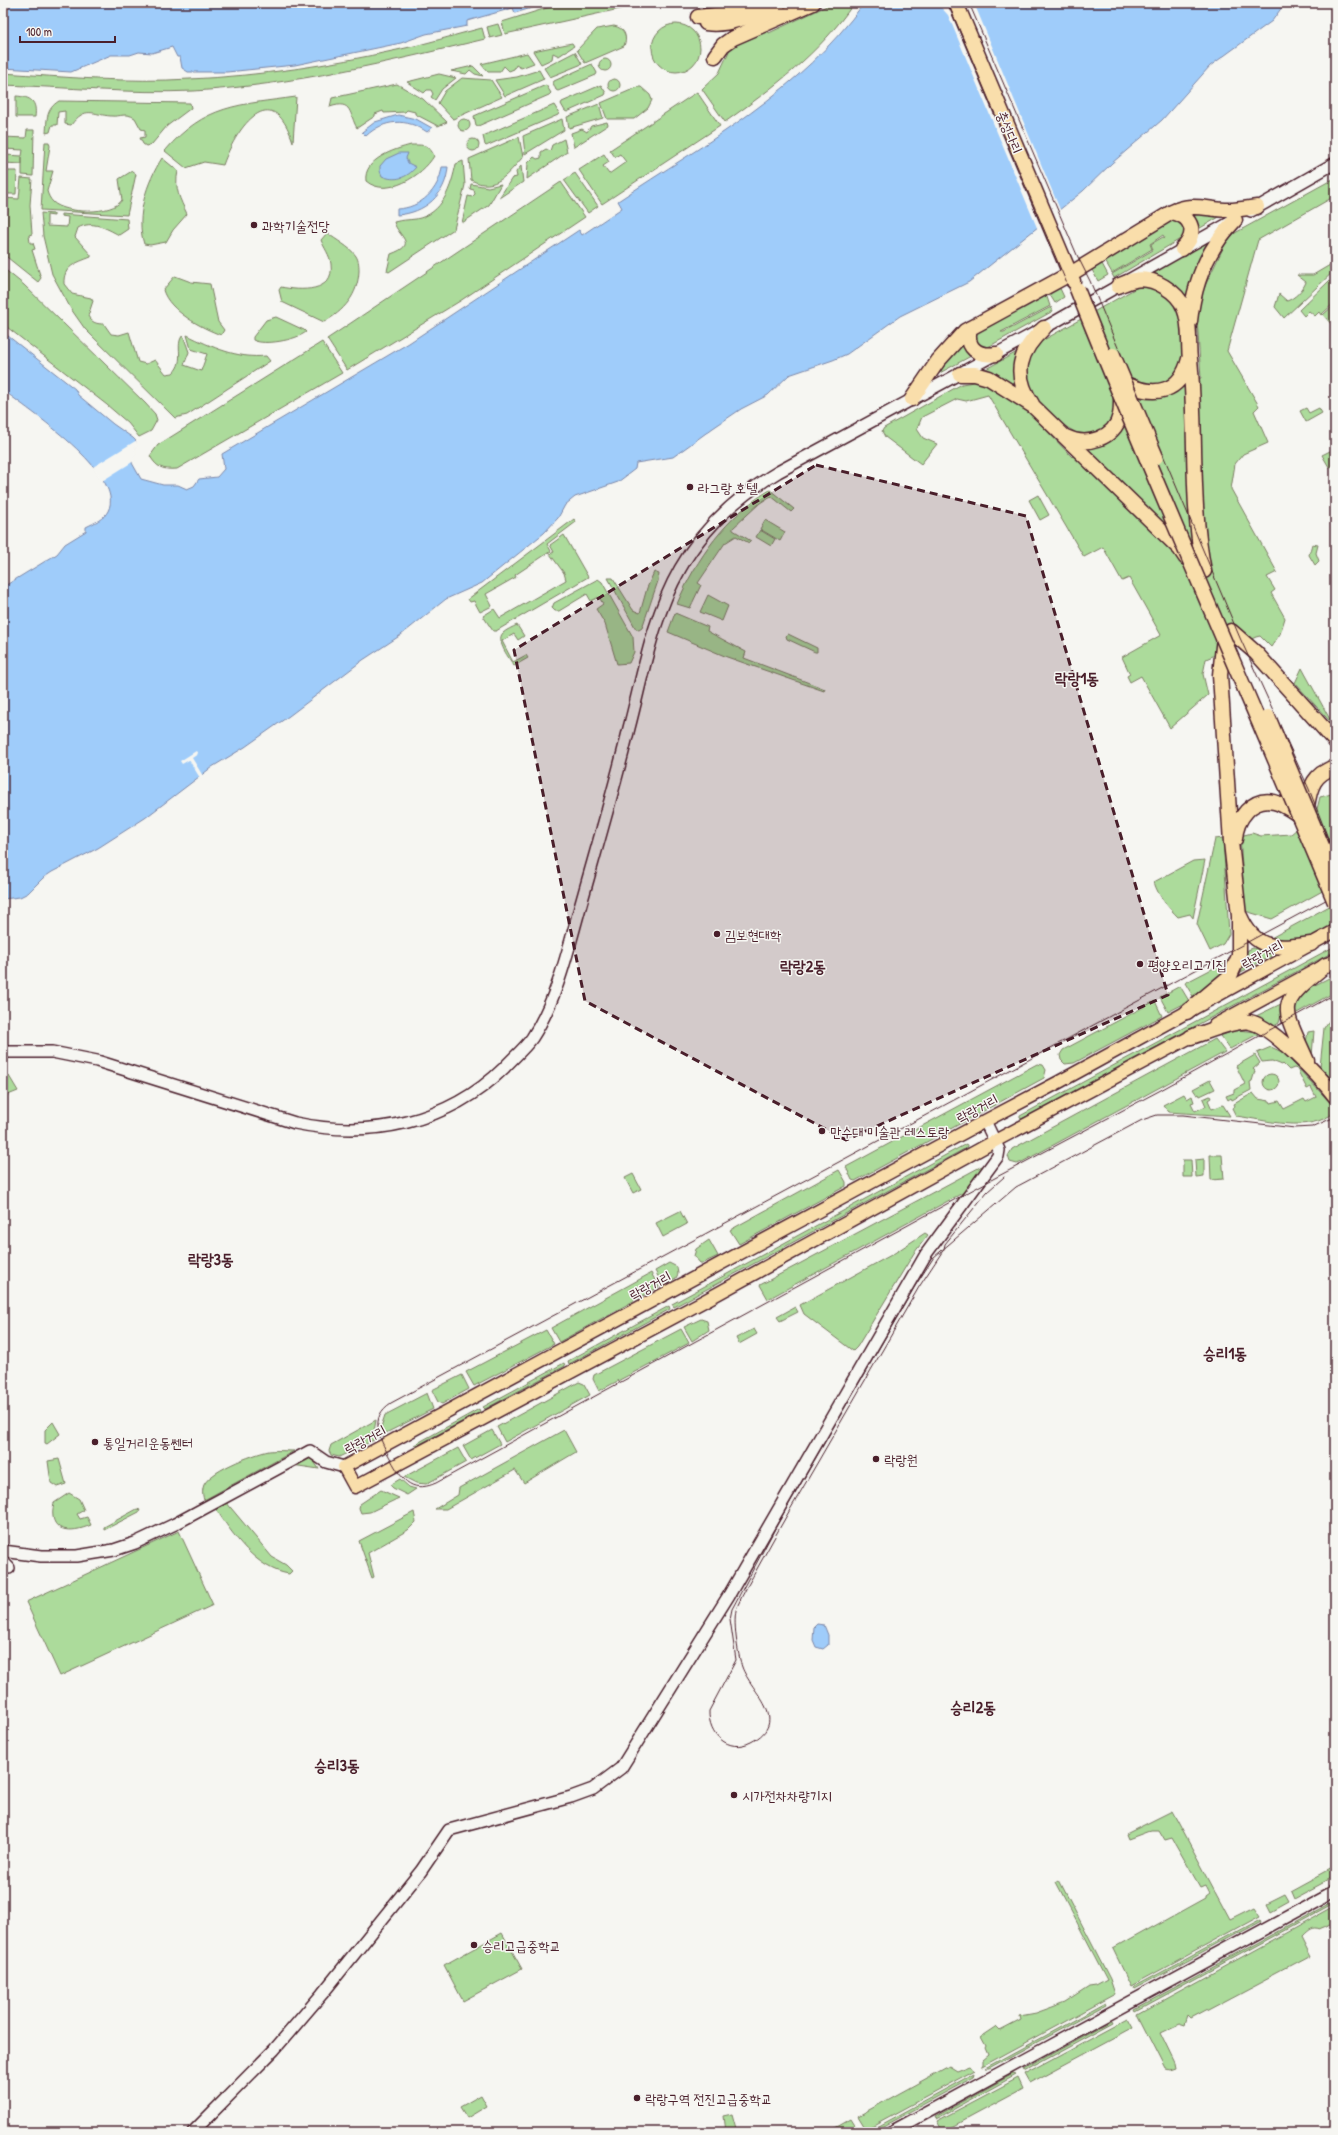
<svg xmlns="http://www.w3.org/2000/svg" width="1338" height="2135" viewBox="0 0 1338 2135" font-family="'Patrick Hand','Poor Story',sans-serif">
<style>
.green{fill:#acdb9b;stroke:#7b7d63}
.water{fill:#9fccfa;stroke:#7d87a7}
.pier{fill:#f6f6f2}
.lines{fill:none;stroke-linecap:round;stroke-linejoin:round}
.secondary-casing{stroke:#4a1f2b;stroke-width:14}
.primary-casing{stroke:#4a1f2b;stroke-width:15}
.highway-casing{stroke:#4a1f2b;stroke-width:17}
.secondary{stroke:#f6f6f2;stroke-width:11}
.primary{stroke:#f9deab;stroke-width:12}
.highway{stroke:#f9deab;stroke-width:14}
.tram{stroke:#4a1f2b;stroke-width:1}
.highway-bridge-casing{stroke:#4a1f2b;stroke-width:17;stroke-linecap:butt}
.highway-bridge{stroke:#f9deab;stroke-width:14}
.marked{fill:#4a1f2b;fill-opacity:0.2;stroke:#4a1f2b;stroke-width:3;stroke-dasharray:8 5;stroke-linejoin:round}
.poi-dot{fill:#4a1f2b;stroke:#f6f6f2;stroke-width:1.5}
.labels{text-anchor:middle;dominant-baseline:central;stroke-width:3;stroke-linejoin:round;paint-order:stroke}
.street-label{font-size:14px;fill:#4a1f2b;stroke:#f6f6f2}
.poi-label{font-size:14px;fill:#4a1f2b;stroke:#f6f6f2;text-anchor:start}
.quarter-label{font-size:16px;font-weight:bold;fill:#4a1f2b;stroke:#f6f6f2}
</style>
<rect width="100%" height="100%" fill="#f6f6f2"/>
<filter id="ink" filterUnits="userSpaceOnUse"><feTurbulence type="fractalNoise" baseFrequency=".025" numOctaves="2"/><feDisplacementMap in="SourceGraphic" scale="8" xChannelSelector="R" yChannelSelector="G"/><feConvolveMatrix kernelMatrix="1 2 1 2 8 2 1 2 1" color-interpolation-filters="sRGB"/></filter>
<g filter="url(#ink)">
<!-- green -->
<path class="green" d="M563 3H647L505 34 502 22Z
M697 3H731C717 9 711 9 697 3Z
M833 3H854C820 53 773 88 725 122L702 89 719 73 731 47 768 31 769 33Z
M652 48a24 24 0 1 1 48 0a24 24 0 1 1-48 0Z
M498 24 502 35 490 38 487 27Z
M614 26C624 28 628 36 624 46L585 63 577 50 597 29Z
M482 28 485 39C389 62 293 85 194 91 130 94 66 87 3 85V73C65 77 128 83 190 79 260 76 329 65 397 50 426 44 454 35 482 28Z
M572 43 574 46 559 56 553 53 552 59 541 64 533 51Z
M575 52 582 64 550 77 544 68Z
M527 53 534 63 521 68 516 65 514 69 509 71 504 66 500 72H488L481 64Z
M599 65a6 6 0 1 1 12 0a6 6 0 1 1-12 0Z
M592 64 597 73 596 75 558 91 556 90 553 83 554 81Z
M473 66 483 76 475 74 470 70 466 74 451 71Z
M539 70 544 79 505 96 495 80 517 77Z
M439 74 456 78 442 89 435 100 431 97 433 94 431 90H427L424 93 407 82Z
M462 78 491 80 502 97 453 119 438 103 445 91Z
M608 85a6 6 0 1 1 12 0a6 6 0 1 1-12 0Z
M397 84 423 99 447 122 438 126 415 114V112L407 110 405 112 384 113 383 111 375 114V116L357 128C349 115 353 99 330 107L332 98Z
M546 85 551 93 549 95 478 126 476 125 474 116Z
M601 85 606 93 605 95 567 112 565 111 561 104 562 102Z
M638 87H641L650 95 652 100 648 108 634 119H607L601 103Z
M697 92 720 126 602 204 579 170 604 154 609 162 603 166 609 174 626 162 620 154 615 157 610 150Z
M16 96C31 97 37 101 35 117H16Z
M296 97 293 142C272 77 236 128 223 165L204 162 186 168 165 151C205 104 239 105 296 97Z
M59 101 190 103 191 108 167 126 152 144 146 146 143 144 140 138 145 137V130L141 129 135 118C125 112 121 117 111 116 93 115 86 105 71 125L65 124V111L58 112 57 125H52L50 132 46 133C47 119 46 109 59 101Z
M599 104 603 118 569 128 567 117Z
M554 105 559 113 558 115 486 146 485 145 483 136Z
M458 125a6 6 0 1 1 12 0a6 6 0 1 1-12 0Z
M562 119 564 130 525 154 523 136Z
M607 122 608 125 574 147 571 133 582 129 587 132 591 126Z
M27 130H34L33 176 22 175V157V164L4 163 5 155 22 156 23 150 3 149V137L26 138Z
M519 137 523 157C508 173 496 193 471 180L469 159Z
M467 145a6 6 0 1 1 12 0a6 6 0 1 1-12 0Z
M564 139 567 152 527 179 528 163 534 157 537 159 541 158V152L546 149 550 151 552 145Z
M45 142H49L50 146 46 171H53L47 191C48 195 50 199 53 202 65 214 113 215 122 200L119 179 132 171 136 174 127 215 41 210Z
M411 145C423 145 429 144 434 156 423 175 387 199 366 181 363 159 395 149 411 145Z
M162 158 178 171C174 189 180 199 187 214L173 230 166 242 150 245 144 244C135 216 147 182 162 158Z
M463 161 465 185 454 229 389 272 387 271 391 254C419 244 398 237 394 222 401 220 408 220 416 219 443 214 451 187 456 164Z
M521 166 523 182 499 198 512 178 517 177 516 172Z
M7 171H17L16 194H5Z
M575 173 598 206 588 213 564 180Z
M21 178 32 179 30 205 32 234 29 235 30 243H33L35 249 32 250 41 278 38 282 3 254V198L19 199Z
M1335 178V196L1258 240 1227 351 1259 406 1254 411 1268 443 1243 454 1235 464 1231 489 1277 572 1267 577 1275 590 1271 593 1285 618 1280 634 1271 647 1260 636 1256 637 1206 659 1203 674 1208 695 1170 728 1141 676 1130 682 1127 676 1130 674 1122 657 1161 635 1129 578 1122 581 1103 547 1084 557 988 395 966 401 957 399 922 417 917 429 923 438 937 444 921 464 885 437 882 431 884 428 962 384 979 381 1020 403 1072 457 1082 446C1081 443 1080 438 1078 435 1075 431 1069 429 1065 426 1034 402 1007 378 1040 342L1138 287 1156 289 1173 301 1181 317 1182 367 1187 382 1201 378 1197 319 1199 305 1202 292 1226 242 1235 233Z
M561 182 585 217 460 301 347 370 327 339Z
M471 184 488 187 501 184 489 205 462 223 468 196 472 197 475 194 474 190 470 189Z
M1185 210 1221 216 1195 231Z
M41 213 54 214V216L47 215V226L67 227 68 217 61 216V214L127 219 128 229 119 235C106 228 92 220 78 228L75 237 91 255V257C76 263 63 266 64 284L72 294 91 298 93 301 88 316C92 323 97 324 104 324L111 334 119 335 129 332 138 362 146 364 155 360 166 374 173 373C186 360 174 345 183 335L189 352 184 365 201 371 207 354 191 349 187 335C212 347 237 359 266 356L270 361 187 415 175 418 85 329 71 309 52 274 43 236Z
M1177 218 1187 230 1182 238 1114 278 1112 274 1153 250 1151 244 1163 237 1165 238 1163 235 1150 244 1152 249 1112 273 1104 259 1167 221Z
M327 233C336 240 350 247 356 256 359 261 359 266 359 271 358 295 344 311 324 322L282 302 279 290 281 287C300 291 335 293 331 264 330 255 324 248 321 240Z
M1209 240 1187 301 1150 275V273Z
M1101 262 1108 275 1098 281 1091 268Z
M1335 262V270L1284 318 1275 307 1279 294 1287 301C1295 298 1303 290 1306 282L1297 275H1313Z
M3 268 24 285 145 403 155 414 157 420 151 431 139 437 128 423 107 405 3 324Z
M175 276 191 282 210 284 218 322 224 330 221 335C202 328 169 311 163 290Z
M1329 281 1335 288V302L1321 315 1319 312 1315 316 1309 311 1304 316 1299 310Z
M1058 284 1064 297 1055 303 1050 295 1049 289Z
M1045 291 1050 306 1001 332H1004L1051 307 1053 311 988 347H980L974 336 977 331Z
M1335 304V328L1323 315Z
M276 317 304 330 306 332C296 340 264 346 253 340V337L266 320Z
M961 339 971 356 936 375Z
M322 342 342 373 177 469C163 470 157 468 150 456L158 445Z
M1017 352 1020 390 984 370Z
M1306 408 1309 413 1319 408 1322 413 1306 422 1300 411Z
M1334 449 1335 466 1329 467 1322 455Z
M770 490 794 509 791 512 771 496 760 503 733 528V530L751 541 749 543 736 536 725 543 698 583 701 585 690 608 677 604C696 559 727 515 770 490Z
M1038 495 1049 515 1040 520 1029 500Z
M574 519 576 522 547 544 551 551 515 575 516 577 486 594 492 606 480 612 474 601 470 602 468 599Z
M765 520 785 532 780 541 760 529Z
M760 530 775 539 771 546 756 537Z
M564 535 588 577 496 631H493L483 616 494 609 500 618 566 580 564 573 550 554 554 552 550 545Z
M1312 544 1318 545 1316 553 1319 561 1315 565 1309 555Z
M654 572 659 574 658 581 642 628 639 630 636 629 608 578H613L633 610 640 613 647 588Z
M598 579 602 582 633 637 634 652 629 663 617 664 605 624 596 609 603 604 599 597 591 601 587 594 559 611H555L552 608 554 603Z
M708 595 728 606 722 621 700 612Z
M675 613 708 627 707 631 746 652 744 658 825 689 824 691 727 657 668 632Z
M517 625 524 636 518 640 514 634 502 641 513 662 526 655 528 658 514 666C510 659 495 641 503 633 506 630 513 627 517 625Z
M788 634 817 648V652H815L787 639 786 636Z
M1302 668 1332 723 1335 722V727L1295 683Z
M1335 793V884L1272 919 1245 911 1240 836 1252 833 1261 836 1291 834 1316 813 1320 797Z
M1223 838 1229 934 1223 944 1210 951 1197 924 1215 839Z
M1205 860 1193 918 1190 914 1178 917C1168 907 1158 896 1154 882L1193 861Z
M1335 903V923C1324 929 1300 944 1288 943 1282 943 1274 940 1269 939Z
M1335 946V951L1022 1119 1020 1118V1116Z
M1253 948 1271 953 1272 956 1241 972 1240 968 1248 950Z
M1231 959 1229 969 1194 998 1185 983Z
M1335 975V992L1295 1014 1294 1002 1309 988Z
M1180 986 1189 1001 1168 1012 1160 997Z
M1155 1001 1162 1016 1074 1063 1065 1064 1061 1060 1060 1055 1063 1050Z
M1283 1003 1284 1004 1279 1023 1271 1028 1254 1017Z
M1335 1012V1082L1320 1067 1324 1028Z
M1237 1030 1258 1032V1034L1230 1049 1220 1036Z
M1314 1031 1312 1056 1306 1042 1308 1032Z
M1215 1039 1225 1052 1022 1162 1017 1164 1010 1162 1008 1156 1012 1149Z
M1271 1047 1284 1053 1335 1108V1112C1308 1134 1267 1120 1236 1116L1232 1108 1235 1106 1234 1104 1253 1093 1258 1099 1270 1101 1271 1103 1279 1101 1284 1109 1304 1099 1306 1102 1316 1097 1311 1087 1307 1089 1297 1069 1294 1068 1289 1070 1283 1064 1282 1065 1272 1061 1262 1062 1257 1053Z
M1255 1055 1260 1063 1253 1069 1255 1071 1252 1081 1250 1082 1251 1090 1232 1100 1231 1098 1228 1100 1226 1096 1234 1093V1090L1245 1084 1236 1066Z
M1037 1064 1043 1065 1046 1070 1044 1078 855 1181 852 1180 846 1167Z
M1263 1082a8 8 0 1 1 16 0a8 8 0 1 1-16 0Z
M9 1076 18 1091 8 1095 3 1086V1079Z
M1210 1080 1215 1089 1200 1096 1199 1094 1197 1095 1193 1089Z
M1184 1094 1187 1099 1192 1096 1194 1102 1191 1103 1195 1111 1206 1106 1203 1099 1210 1096 1211 1098 1208 1100 1212 1109 1223 1105 1230 1116 1169 1112 1163 1105Z
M966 1144 968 1147 957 1153 674 1307 672 1304Z
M1210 1155H1222L1224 1179 1211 1180Z
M1204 1159V1176L1196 1177 1195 1160Z
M1183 1160H1191L1192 1177H1183Z
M982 1166 983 1168 968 1190 768 1299 760 1285Z
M839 1170 846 1182V1186L739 1244 730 1230Z
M633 1174 641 1189 633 1193 625 1178Z
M680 1211 687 1224 663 1237 656 1223Z
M925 1233 928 1235 914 1253 857 1347 853 1351 804 1314 800 1305 893 1254Z
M709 1240 718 1256 703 1263H700L694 1256 696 1249Z
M669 1263 677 1267 678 1274 676 1278 663 1285 655 1271Z
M651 1273 659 1287 559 1342 551 1328Z
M669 1306 670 1309 569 1364 568 1361Z
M795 1307 798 1312 780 1321 777 1317Z
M701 1319 707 1321 709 1330 692 1341 684 1327Z
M681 1329 689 1343 599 1391 593 1379 594 1375Z
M754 1329 757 1334 739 1344 736 1338Z
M546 1330 554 1344 474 1386 466 1372Z
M564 1363 565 1366 485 1409 483 1407Z
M462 1375 469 1389 442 1404 438 1402 432 1390Z
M579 1382 584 1384 590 1395 505 1442 497 1427Z
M427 1393 433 1409 382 1435 381 1427 385 1415Z
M479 1409 480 1412 416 1446 414 1445Z
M376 1420 374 1432 376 1439 339 1457 331 1455 329 1451 331 1445Z
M53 1422 60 1434 47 1444 45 1443V1430Z
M492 1430 500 1444 471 1460 463 1446Z
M564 1430 576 1452 524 1483 515 1470 446 1509H435L458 1495 459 1488Z
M458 1448 466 1462 426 1484 416 1483 404 1477Z
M294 1451 204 1500C203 1497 202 1492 203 1488 205 1472 254 1454 269 1451 278 1450 286 1451 294 1451Z
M309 1457 313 1460 319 1469 292 1465Z
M59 1459 66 1484 57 1487 51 1483 48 1461Z
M400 1479 409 1487 416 1489 407 1495 393 1488 390 1485Z
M381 1490 399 1498 370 1512 361 1513 359 1508 360 1504Z
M69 1493 79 1499 84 1510 77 1514 80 1519 87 1517 91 1525C70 1534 47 1533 54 1503Z
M226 1502 272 1557 286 1565 292 1571 289 1574C256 1569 233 1535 216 1509Z
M137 1509 140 1510 139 1512 104 1530V1527Z
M414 1512 416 1522 408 1530 368 1553 374 1577 372 1578 359 1541Z
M179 1531 213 1605 60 1676 26 1602Z
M1172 1811 1230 1919 1254 1907 1260 1916 1131 1986 1113 1949 1205 1898V1896L1209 1893 1205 1885 1200 1887 1172 1838 1165 1840 1159 1830H1152L1128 1839 1126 1834Z
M1335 1867V1876L1294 1898 1291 1891Z
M1059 1880 1110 1979 1115 1994 982 2066V2060L988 2055 985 2048 986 2046 981 2037 996 2027 1000 2031 1021 2020 1020 2016 1036 2013 1066 2002 1089 1987 1096 1986 1107 1980 1056 1882Z
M1284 1894 1288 1901 1270 1911 1266 1903Z
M1335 1901V1903L1136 2011 1135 2009Z
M1335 1906V1922L1318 1929C1310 1926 1306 1930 1300 1936L1310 1956 1191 2019 1188 2016 1185 2025 1179 2023 1160 2032 1175 2063 1176 2068 1170 2070 1166 2069 1138 2014Z
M1261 1919 1262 1921 1135 1989 1134 1987Z
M502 1933 522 1969 463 2001 444 1965Z
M1105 2003 1106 2005 989 2068H985Z
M1129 2018 1134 2027 1030 2083 1025 2074Z
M1113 2020 1114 2022 1024 2071 1023 2069Z
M949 2066 957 2071 970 2066 975 2070 866 2129 858 2116Z
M975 2073 974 2077 872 2132H867Z
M1013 2074 1016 2075 936 2119 935 2117Z
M1018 2078 1023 2089 943 2132 937 2121Z
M481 2095 487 2106 467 2118 460 2107Z
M732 2114 737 2132H725L723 2116Z
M851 2119 859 2132H828Z"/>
<!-- water -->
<path class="water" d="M3 3H548L515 13 513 8 467 21V26L426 34 401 43 295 65 227 72H188L182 68 180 57H177L172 47 152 53 139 52 130 55H111L71 72 3 68Z
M864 3H1285L1272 21 1210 66 1162 120 1112 163 1083 191 969 282 900 316 847 354 833 360 789 375 768 395 741 409 713 428 673 457 636 463 635 469 618 482 575 497 565 505 558 518 544 533 482 583 446 599 401 635 363 660 289 716 245 747 212 767 145 818 98 848 52 872 43 878 28 893 20 897 3 899V587L57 554 65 544 86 531V527C94 523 104 519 108 511 127 475 27 409 3 390V332L75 389 78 395 113 424 133 438 136 441 132 463 141 479 163 485H178L187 489 194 486 199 479 217 477 224 469 222 454 409 343 579 230 582 235 622 208 618 201C707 142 801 91 864 3Z
M398 115 416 119 432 128 427 132C407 118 384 119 366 136L362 132 375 122Z
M399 153H408L406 158 408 163 416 167C407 178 395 182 382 176L380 171V166L386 159Z
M442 167H448C446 195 425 213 397 215V209C421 208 439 190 442 167Z
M817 1624 824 1625 828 1635V1645L823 1649 816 1647 813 1640 814 1627Z"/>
<!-- pier -->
<path class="pier" d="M937 3H974L1061 212 1038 230 948 15Z
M137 440 134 461 102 481 93 467Z
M196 751 198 754 192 758 203 776 200 778 189 760 182 764 180 761Z"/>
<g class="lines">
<!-- secondary casing -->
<g class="secondary-casing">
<path id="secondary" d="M1251 211 1335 163
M3 1052H52L97 1061 295 1123C371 1139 448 1123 504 1068 513 1058 524 1049 532 1038 556 1001 567 954 579 911 596 850 614 790 629 728 643 675 652 618 680 569 703 528 738 496 778 472L1044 328 1231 222
M3 1551 41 1556H77L114 1550 135 1543 175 1524 310 1451 326 1462 344 1467
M3 1562 9 1568
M193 2132 274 2050 322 1994 421 1871 449 1830 571 1797 593 1789 621 1768 729 1595 926 1254 998 1156 999 1150 985 1121
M891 2132 1335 1891"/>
</g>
<!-- primary casing -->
<g class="primary-casing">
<path id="primary" d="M1215 1025 1335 960
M1198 1033 995 1141 706 1300 355 1487 344 1467 985 1121 1059 1082 1335 931"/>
</g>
<!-- highway casing -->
<g class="highway-casing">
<path id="highway" d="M956 3 1073 281
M698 17 723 14 747 3
M706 23C730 27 757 13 779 3
M715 56 723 45 733 38 813 3
M1172 212C1193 217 1198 234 1182 249
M1118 286C1123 284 1129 281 1135 280 1153 276 1178 292 1184 308 1191 324 1188 343 1190 359 1197 430 1190 502 1204 571
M1190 321C1194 282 1208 248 1235 220
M970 328C965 348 978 357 996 354
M960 374H975L989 378 1033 406 1180 549 1186 558
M1126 384C1154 397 1180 394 1189 359
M912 399 938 361 965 331 1077 270 1172 212C1192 202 1208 210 1229 210 1239 210 1248 208 1257 207
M1032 404C1012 374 1019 351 1044 328
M1066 437C1086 447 1115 439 1120 415 1121 410 1121 404 1121 399
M1231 631 1256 653 1335 741
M1307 807C1310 786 1314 774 1335 767
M1235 839C1236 819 1252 797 1274 802 1283 804 1291 810 1299 815
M1240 916C1255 951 1277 949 1311 944
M1187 1012 1230 976 1239 956V916L1231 842 1220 675 1224 637
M1191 1037C1205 1033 1236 1019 1250 1022 1272 1026 1321 1078 1335 1096
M1307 1061C1282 1004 1275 1006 1326 965"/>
</g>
<!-- secondary -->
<use href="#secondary" class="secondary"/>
<!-- primary -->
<use href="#primary" class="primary"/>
<!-- highway -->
<use href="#highway" class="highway"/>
<!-- tram -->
<path class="tram" d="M948 3 1335 916
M969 3 1077 255 1090 281 1240 638 1309 789 1335 856
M1335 895 391 1403C369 1417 379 1438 389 1456 400 1476 409 1495 436 1483L976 1188 1159 1091 1335 994
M1004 1177 987 1192 945 1244 944 1249 919 1287C880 1355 840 1423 801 1491 786 1516 772 1542 758 1567 751 1580 743 1593 737 1607 732 1619 738 1655 742 1667 751 1692 792 1721 751 1742 728 1754 708 1734 709 1711L736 1660 730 1619 732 1609 778 1523 915 1286 934 1257 1016 1187 1142 1120 1157 1115H1183L1295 1128 1312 1127 1335 1117"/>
<!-- highway-bridge casing -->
<g class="highway-bridge-casing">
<path id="highway-bridge" d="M1077 289C1159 495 1250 697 1335 902
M1113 355 1156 457
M1268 717 1335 877"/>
</g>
<!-- highway-bridge -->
<use href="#highway-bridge" class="highway-bridge"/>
</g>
</g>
<!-- marked area -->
<path class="marked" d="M816 465 1026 516 1168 995 846 1140 585 1001 514 650Z"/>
<!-- markers -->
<g class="poi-dot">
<circle cx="254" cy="225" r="4"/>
<circle cx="690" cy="487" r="4"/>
<circle cx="717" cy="934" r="4"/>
<circle cx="1140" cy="964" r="4"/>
<circle cx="822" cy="1131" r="4"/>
<circle cx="95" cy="1442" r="4"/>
<circle cx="876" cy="1459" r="4"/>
<circle cx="734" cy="1795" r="4"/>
<circle cx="474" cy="1945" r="4"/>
<circle cx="637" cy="2098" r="4"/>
</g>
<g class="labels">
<!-- street labels -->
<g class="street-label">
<text transform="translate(1010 132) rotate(67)">충성다리</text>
<text transform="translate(1262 954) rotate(-29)">락랑거리</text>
<text transform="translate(977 1108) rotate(-28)">락랑거리</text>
<text transform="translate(650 1285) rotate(-28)">락랑거리</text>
<text transform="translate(365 1439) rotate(-28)">락랑거리</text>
</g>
<!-- poi labels -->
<g class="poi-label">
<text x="262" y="225">과학기술전당</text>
<text x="698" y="487">라그랑 호텔</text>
<text x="725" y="934">김보현대학</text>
<text x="1148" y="964">평양오리고기집</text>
<text x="830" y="1131">만수대 미술관 레스토랑</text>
<text x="103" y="1442">통일거리운동쎈터</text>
<text x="884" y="1459">락랑원</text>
<text x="742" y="1795">시가전차차량기지</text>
<text x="482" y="1945">승리고급중학교</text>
<text x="645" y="2098">락랑구역 전진고급중학교</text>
</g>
<!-- quarter labels -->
<g class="quarter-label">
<text x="1077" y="678">락랑1동</text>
<text x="803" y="966">락랑2동</text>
<text x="211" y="1259">락랑3동</text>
<text x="1225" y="1353">승리1동</text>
<text x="973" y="1707">승리2동</text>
<text x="337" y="1765">승리3동</text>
</g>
</g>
<!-- margin -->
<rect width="1338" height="2135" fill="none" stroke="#f6f6f2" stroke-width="16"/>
<rect x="8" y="8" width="1322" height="2119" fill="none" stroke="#4a1f2b" stroke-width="1.5" filter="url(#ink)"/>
<!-- scale -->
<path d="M20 36v6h95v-6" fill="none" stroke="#4a1f2b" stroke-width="2"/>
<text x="26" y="36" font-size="12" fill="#4a1f2b" stroke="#f6f6f2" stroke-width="3" paint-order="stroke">100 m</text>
</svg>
